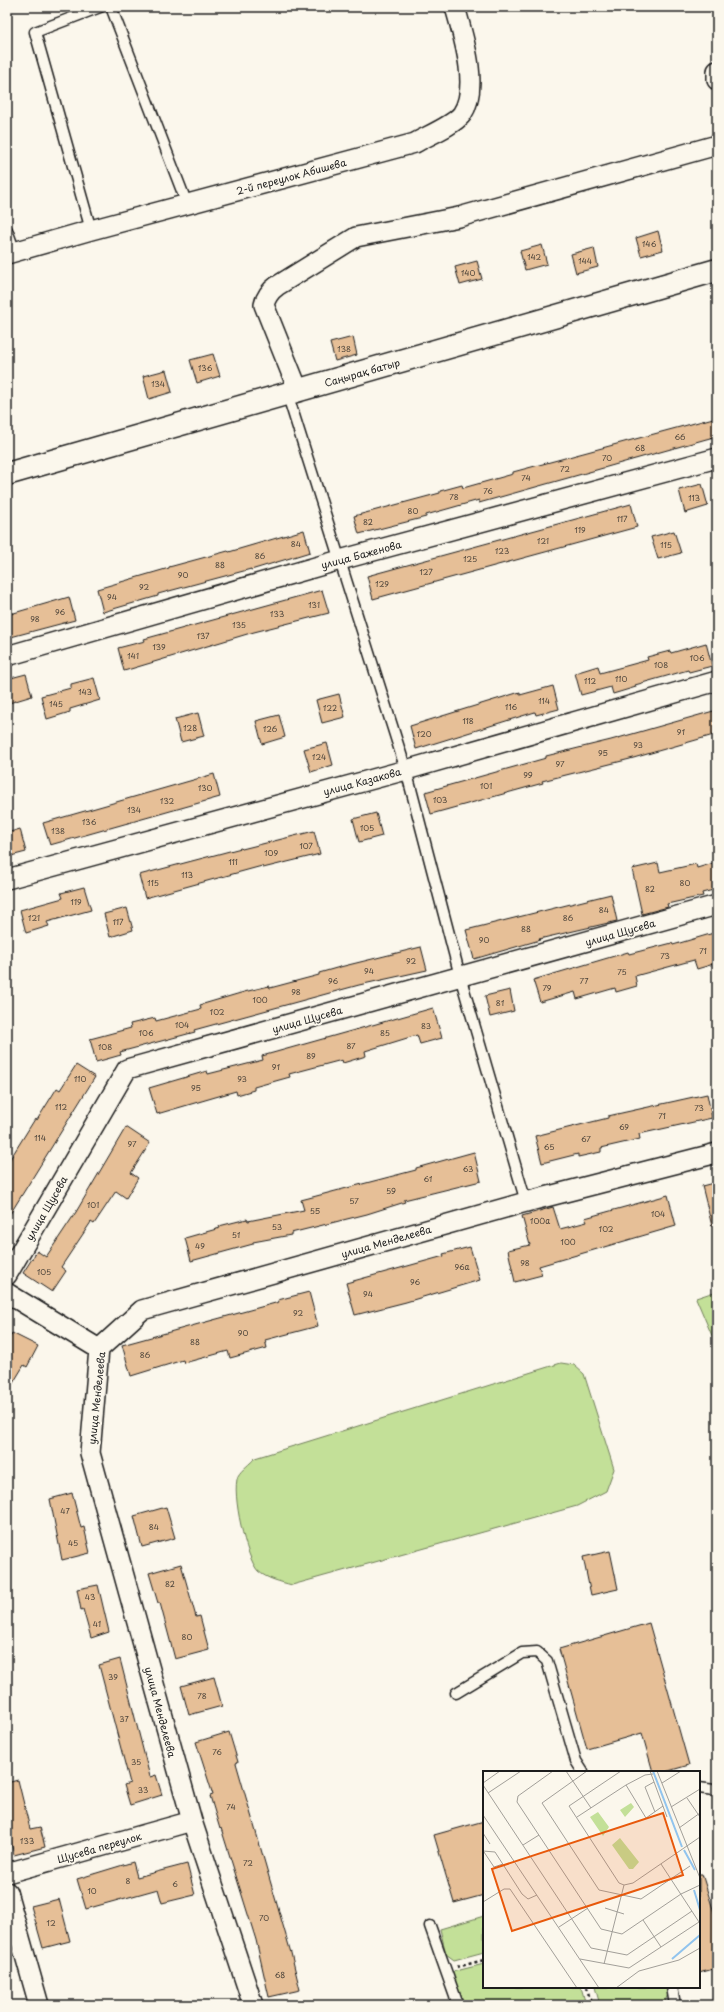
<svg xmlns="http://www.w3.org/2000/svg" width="724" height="2012" viewBox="0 0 724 2012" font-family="'Playpen Sans',sans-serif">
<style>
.green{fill:#c3e098;stroke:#707e5a}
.building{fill:#e6bf97;stroke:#1c1c1c}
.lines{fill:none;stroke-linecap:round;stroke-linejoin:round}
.lane-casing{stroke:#1c1c1c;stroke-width:13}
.street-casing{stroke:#1c1c1c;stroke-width:22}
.secondary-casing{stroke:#1c1c1c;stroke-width:25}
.path{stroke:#1c1c1c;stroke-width:2.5;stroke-dasharray:3 3;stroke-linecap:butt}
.lane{stroke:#fbf7ec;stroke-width:10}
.street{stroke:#fbf7ec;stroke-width:19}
.secondary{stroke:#fbf7ec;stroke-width:22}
.labels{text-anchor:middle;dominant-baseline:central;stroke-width:4;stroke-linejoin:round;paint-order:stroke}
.number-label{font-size:8px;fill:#4e453b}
.street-label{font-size:10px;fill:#1c1c1c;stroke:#fbf7ec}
.inset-river{fill:none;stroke:#91c4ee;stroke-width:2}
.inset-road{fill:none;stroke:#a29f99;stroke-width:1}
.view{fill:#e8590c;fill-opacity:0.15;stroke:#e8590c;stroke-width:2}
.inset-edge{fill:none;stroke:#1c1c1c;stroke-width:2}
</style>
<rect width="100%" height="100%" fill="#fbf7ec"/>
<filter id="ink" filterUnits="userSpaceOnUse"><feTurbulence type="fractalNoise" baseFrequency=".025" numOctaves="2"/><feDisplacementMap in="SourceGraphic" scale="8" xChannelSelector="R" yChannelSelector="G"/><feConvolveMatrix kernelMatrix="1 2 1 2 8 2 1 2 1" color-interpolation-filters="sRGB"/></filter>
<g filter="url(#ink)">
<!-- green -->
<path class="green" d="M717 1291V1338H713L696 1298Z
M561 1363 574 1365 584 1374 614 1469 606 1491 577 1506 292 1585C281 1582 267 1579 258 1571 246 1558 231 1493 238 1476 241 1470 251 1463 255 1458Z
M484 1916V1952L454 1960 446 1954 440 1929Z
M484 1964V1987H581L586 2005H461L452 1972Z
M595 1987H670V1989L664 2004 660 2005H600Z"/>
<!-- building -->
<path class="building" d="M658 231 663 250 641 256 636 238Z
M542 245 547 264 525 270 520 251Z
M594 248 598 267 576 273 571 254Z
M477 261 482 279 460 285 455 267Z
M353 337 357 355 335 361 330 343Z
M213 354 220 376 197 383 190 360Z
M166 370 172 392 149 399 143 376Z
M717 417V436L479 503V500L426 515V517L359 534 354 516 440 493V491L462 485 463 488 513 474V472Z
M702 484 708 506 685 513 679 490Z
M631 504 637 527 373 599 367 576Z
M304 530 310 552 251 570V569L158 594V596L103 612 97 589 169 568V567L228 551 229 552Z
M674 531 681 553 658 559 651 537Z
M322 590 329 613 254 632 124 671 118 648 145 641 144 639Z
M69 597 75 620 7 638V615Z
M706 643 712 666 689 672 688 670 635 685 636 687 613 694 611 687 581 695 575 673 598 666 600 673 648 660 647 657 670 651 671 653Z
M26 674 32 696 9 703 7 695V679Z
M94 678 100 700 70 709V712L47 719 41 696 71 688V684Z
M553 686 559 709 536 715 535 712 416 749 410 726 520 692V695Z
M339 694 345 717 322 723 316 700Z
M717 710V734L630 759 542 781 543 783 431 814 425 792 546 758V756L611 740Z
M198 713 204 736 181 742 175 719Z
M279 715 285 737 262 744 256 721Z
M327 743 333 765 311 772 304 749Z
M214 774 220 797 50 845 43 823Z
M376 813 382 836 359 842 353 819Z
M20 829 26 852 7 857V833Z
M314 831 320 854 263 868 262 866 145 898 139 875 241 848 242 849Z
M717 862V889L702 893 703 896 667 904 668 907 642 914 632 869 658 863 660 872 696 864 697 868Z
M84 887 91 910 47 922 49 926 26 933 20 910 63 898 61 893Z
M611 894 617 921 539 939 540 940 474 959 466 930Z
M127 908 133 930 110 937 104 914Z
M717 932V963L697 969 694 960 635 976 637 986 616 992 615 988 577 999 575 992 540 1002 533 980 628 952 629 954 672 943 673 945Z
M421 947 427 970 359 985 194 1030 195 1032 120 1052 121 1055 96 1062 90 1039 131 1028 130 1024 155 1018 156 1021 201 1009 200 1005 244 992 269 986 270 988 319 975V973L340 967Z
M510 990 514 1011 490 1017 485 996Z
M433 1008 442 1038 420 1044 417 1035 365 1051 366 1056 343 1063 342 1060 289 1074 290 1077 254 1087V1090L237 1095 236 1091 157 1114 149 1088 207 1071 208 1074 263 1060 262 1056Z
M76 1065 95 1077 7 1219V1164L35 1119 37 1120 57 1088 60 1090Z
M707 1094 712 1118 639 1134 640 1139 601 1148V1152L578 1157V1154L542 1163 535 1136 608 1118V1116Z
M126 1127 150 1143 131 1173 138 1178 126 1198 116 1191 94 1224 91 1222 61 1267 66 1271 52 1292 23 1273 37 1251 46 1257 76 1212Z
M474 1152 481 1181 404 1200 405 1202 367 1214 291 1233V1235L253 1242V1244L191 1261 185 1238 220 1228 219 1226 247 1219 248 1221 304 1210 301 1200 416 1170V1168Z
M717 1182V1226H712L702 1186Z
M668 1195 676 1226 539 1266 542 1275 515 1282 508 1250 530 1245 522 1216 553 1207 560 1229 587 1222 585 1218Z
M470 1247 480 1280 406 1302 355 1315 346 1283 444 1256 443 1254Z
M309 1292 318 1326 265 1340 267 1348 230 1358 228 1351 184 1363 183 1360 131 1376 122 1345 279 1302 278 1300Z
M12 1333 38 1346 27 1367 24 1365 7 1393V1343Z
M72 1493 81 1528 84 1527 90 1553 62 1560 50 1499Z
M166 1507 175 1538 142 1547 134 1516Z
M610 1551 618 1589 591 1595 583 1557Z
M181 1564 196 1617 200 1616 209 1650 175 1659 160 1603H158L149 1573Z
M98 1585 109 1632 91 1638 83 1609 81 1610 77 1589Z
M649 1623 689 1765 665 1772H653L642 1733 587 1749 559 1649Z
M120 1659 150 1777 156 1775 162 1795 130 1805 124 1785 130 1783 99 1665Z
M214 1677 222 1706 189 1715 181 1686Z
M229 1732 238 1762 236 1763 291 1953 300 1990 269 1997 256 1940 221 1828 220 1829 210 1796 213 1795 196 1742Z
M18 1780 30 1829 40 1827 45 1847 14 1855 7 1826V1783Z
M484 1821V1895L454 1903 434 1835Z
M133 1862 137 1877 187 1864 195 1895 162 1903 158 1889 86 1909 77 1879Z
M699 1874H702L717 1922V1968L699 1973Z
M59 1899 70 1941 43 1948 31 1906Z"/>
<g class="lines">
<!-- lane casing -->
<g class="lane-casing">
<path id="lane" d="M111 7 187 204
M7 230 15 252
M91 230 35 32 100 7
M287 393 406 770 460 976 526 1202
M456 1693 522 1653 537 1652 547 1661 576 1761 583 1772
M699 1788 714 1790 717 1793
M430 1926 458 2005
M672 1987 675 2005"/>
</g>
<!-- street casing -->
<g class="street-casing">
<path id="street" d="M717 71V80
M7 254 91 230 415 143C427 136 454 125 462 114 480 87 463 36 455 7
M298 390 264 305C266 296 270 291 277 286L356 237 459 217 717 145
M7 656 340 560 717 458
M7 879 406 770 717 681
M7 1275 127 1069 717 905
M7 1293 99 1349
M7 1873 192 1821
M7 1892 39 2005
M253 2005 192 1821 90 1453 99 1349 142 1310 526 1202 717 1153"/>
</g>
<!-- secondary casing -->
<g class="secondary-casing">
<path id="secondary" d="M7 474 717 270"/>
</g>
<!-- path -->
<path class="path" d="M457 1967 484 1960
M587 1987 591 2005"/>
<!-- lane -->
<use href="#lane" class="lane"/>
<!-- street -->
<use href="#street" class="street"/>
<!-- secondary -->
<use href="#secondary" class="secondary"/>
</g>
</g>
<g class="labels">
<!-- number labels -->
<g class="number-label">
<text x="649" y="244">146</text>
<text x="534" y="257">142</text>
<text x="585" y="261">144</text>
<text x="468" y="273">140</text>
<text x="344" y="349">138</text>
<text x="205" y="368">136</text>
<text x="158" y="384">134</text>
<text x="680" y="437">66</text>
<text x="640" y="448">68</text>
<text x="607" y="458">70</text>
<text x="565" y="469">72</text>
<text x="526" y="478">74</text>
<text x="488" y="491">76</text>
<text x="454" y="497">78</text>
<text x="694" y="498">113</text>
<text x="413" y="511">80</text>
<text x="622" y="519">117</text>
<text x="368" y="522">82</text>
<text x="580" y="530">119</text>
<text x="543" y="541">121</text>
<text x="296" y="544">84</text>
<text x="666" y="545">115</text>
<text x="502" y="551">123</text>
<text x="260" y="556">86</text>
<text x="470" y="559">125</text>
<text x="220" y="565">88</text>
<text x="426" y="572">127</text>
<text x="183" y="575">90</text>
<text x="382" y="584">129</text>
<text x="144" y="587">92</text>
<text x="112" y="597">94</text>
<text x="314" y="605">131</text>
<text x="60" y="612">96</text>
<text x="277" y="614">133</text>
<text x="35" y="619">98</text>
<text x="239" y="625">135</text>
<text x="203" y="636">137</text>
<text x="159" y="647">139</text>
<text x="133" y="656">141</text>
<text x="697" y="658">106</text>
<text x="661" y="665">108</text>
<text x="621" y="679">110</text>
<text x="590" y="681">112</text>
<text x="85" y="692">143</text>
<text x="544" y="701">114</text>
<text x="56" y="704">145</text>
<text x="511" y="707">116</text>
<text x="330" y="708">122</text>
<text x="468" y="721">118</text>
<text x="190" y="728">128</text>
<text x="270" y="729">126</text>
<text x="681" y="732">91</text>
<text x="424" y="734">120</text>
<text x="638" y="745">93</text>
<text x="603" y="753">95</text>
<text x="319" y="757">124</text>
<text x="560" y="764">97</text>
<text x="528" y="775">99</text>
<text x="486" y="786">101</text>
<text x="205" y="788">130</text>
<text x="440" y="800">103</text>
<text x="167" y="801">132</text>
<text x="134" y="810">134</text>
<text x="89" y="822">136</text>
<text x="367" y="828">105</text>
<text x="58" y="831">138</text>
<text x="306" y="846">107</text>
<text x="271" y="853">109</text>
<text x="233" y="862">111</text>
<text x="187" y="875">113</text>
<text x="153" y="883">115</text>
<text x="685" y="883">80</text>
<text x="650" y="889">82</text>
<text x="76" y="902">119</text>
<text x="604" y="910">84</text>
<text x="34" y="918">121</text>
<text x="568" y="918">86</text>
<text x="118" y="922">117</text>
<text x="526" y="929">88</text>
<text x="484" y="940">90</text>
<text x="703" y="951">71</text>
<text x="665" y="956">73</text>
<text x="411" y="961">92</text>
<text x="369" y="971">94</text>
<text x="622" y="972">75</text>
<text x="333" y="981">96</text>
<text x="584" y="981">77</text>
<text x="547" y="988">79</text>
<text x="296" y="992">98</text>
<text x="260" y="1000">100</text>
<text x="500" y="1003">81</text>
<text x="217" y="1012">102</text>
<text x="182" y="1025">104</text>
<text x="426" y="1026">83</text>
<text x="146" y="1033">106</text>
<text x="385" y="1033">85</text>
<text x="351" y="1046">87</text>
<text x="105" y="1047">108</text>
<text x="311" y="1056">89</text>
<text x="276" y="1067">91</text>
<text x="80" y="1079">110</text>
<text x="242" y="1079">93</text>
<text x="196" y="1088">95</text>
<text x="61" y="1107">112</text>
<text x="699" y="1108">73</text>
<text x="662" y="1116">71</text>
<text x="624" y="1127">69</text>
<text x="40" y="1138">114</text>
<text x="586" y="1139">67</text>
<text x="132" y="1144">97</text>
<text x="549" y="1147">65</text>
<text x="468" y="1169">63</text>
<text x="428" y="1179">61</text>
<text x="391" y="1191">59</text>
<text x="354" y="1201">57</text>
<text x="93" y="1205">101</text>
<text x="315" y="1211">55</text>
<text x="658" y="1214">104</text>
<text x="540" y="1221">100а</text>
<text x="277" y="1227">53</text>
<text x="606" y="1229">102</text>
<text x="236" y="1235">51</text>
<text x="568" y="1242">100</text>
<text x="200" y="1246">49</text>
<text x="525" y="1263">98</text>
<text x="462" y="1267">96а</text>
<text x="44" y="1272">105</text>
<text x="415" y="1282">96</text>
<text x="368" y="1294">94</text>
<text x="298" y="1313">92</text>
<text x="243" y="1333">90</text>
<text x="195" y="1342">88</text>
<text x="145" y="1355">86</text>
<text x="65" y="1511">47</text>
<text x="154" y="1527">84</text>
<text x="73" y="1543">45</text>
<text x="170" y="1584">82</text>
<text x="90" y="1597">43</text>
<text x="97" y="1624">41</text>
<text x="187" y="1637">80</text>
<text x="113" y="1677">39</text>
<text x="202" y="1696">78</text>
<text x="124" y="1719">37</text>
<text x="217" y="1752">76</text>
<text x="136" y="1762">35</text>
<text x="143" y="1790">33</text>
<text x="231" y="1807">74</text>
<text x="27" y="1841">133</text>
<text x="248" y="1863">72</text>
<text x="128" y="1881">8</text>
<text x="175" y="1884">6</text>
<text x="92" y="1891">10</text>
<text x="264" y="1918">70</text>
<text x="51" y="1923">12</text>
<text x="280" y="1975">68</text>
</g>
<!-- street labels -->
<g class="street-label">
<text transform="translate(291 176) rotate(-15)">2-й переулок Абишева</text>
<text transform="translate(362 372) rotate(-16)">Саңырақ батыр</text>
<text transform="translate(361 554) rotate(-15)">улица Баженова</text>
<text transform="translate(362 781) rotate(-15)">улица Казакова</text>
<text transform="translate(620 932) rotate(-16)">улица Щусева</text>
<text transform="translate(307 1019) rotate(-16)">улица Щусева</text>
<text transform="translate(46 1208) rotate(-60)">улица Щусева</text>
<text transform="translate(386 1241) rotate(-16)">улица Менделеева</text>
<text transform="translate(96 1398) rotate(-84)">улица Менделеева</text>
<text transform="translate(161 1712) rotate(75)">улица Менделеева</text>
<text transform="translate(99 1847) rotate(-16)">Щусева переулок</text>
</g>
</g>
<!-- overview -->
<g transform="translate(483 1771)">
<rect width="217" height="217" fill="#fbf7ec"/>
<path d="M148 32 151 36 142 46 137 39ZM115 41 126 56 120 65 107 46ZM137 67 156 91 150 98H146L129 74Z" fill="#c3e098"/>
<path class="inset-river" d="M170 0 199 76M201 79 212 99M211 119 217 139M189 188 217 164"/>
<path class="inset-road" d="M70 0 35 25 34 31 118 158 139 163 198 123 217 114M83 0 108 37M104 0 59 32 116 119 158 128 207 95M138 0 86 35 136 112 141 114 150 112 217 66M167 0 184 46M174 0 217 107M171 11 162 16 172 41M0 12 17 0M179 12 198 0M0 14 108 177 144 184 209 140M143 14 163 47 180 35M5 22 38 0M204 27 217 46M188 36 217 18M0 44 116 217M94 46 143 14 162 4 170 3M196 57 217 42M0 62 7 73M40 74 56 64M0 80 12 81 39 123 45 128 54 124M1 81 11 96 20 93M0 131 21 118H27L94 217M122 137 141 143M160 149 178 176M76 156 105 137M97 188 146 197 216 151 178 93M121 193 141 114M133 217 156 200 196 189 217 177"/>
<path class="view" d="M180 42 200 104 29 160 9 98Z"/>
<rect width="217" height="217" class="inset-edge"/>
</g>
<!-- margin -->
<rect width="724" height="2012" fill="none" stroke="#fbf7ec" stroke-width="24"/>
<rect x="12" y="12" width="700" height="1988" fill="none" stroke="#1c1c1c" stroke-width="1.5" filter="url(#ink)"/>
</svg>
